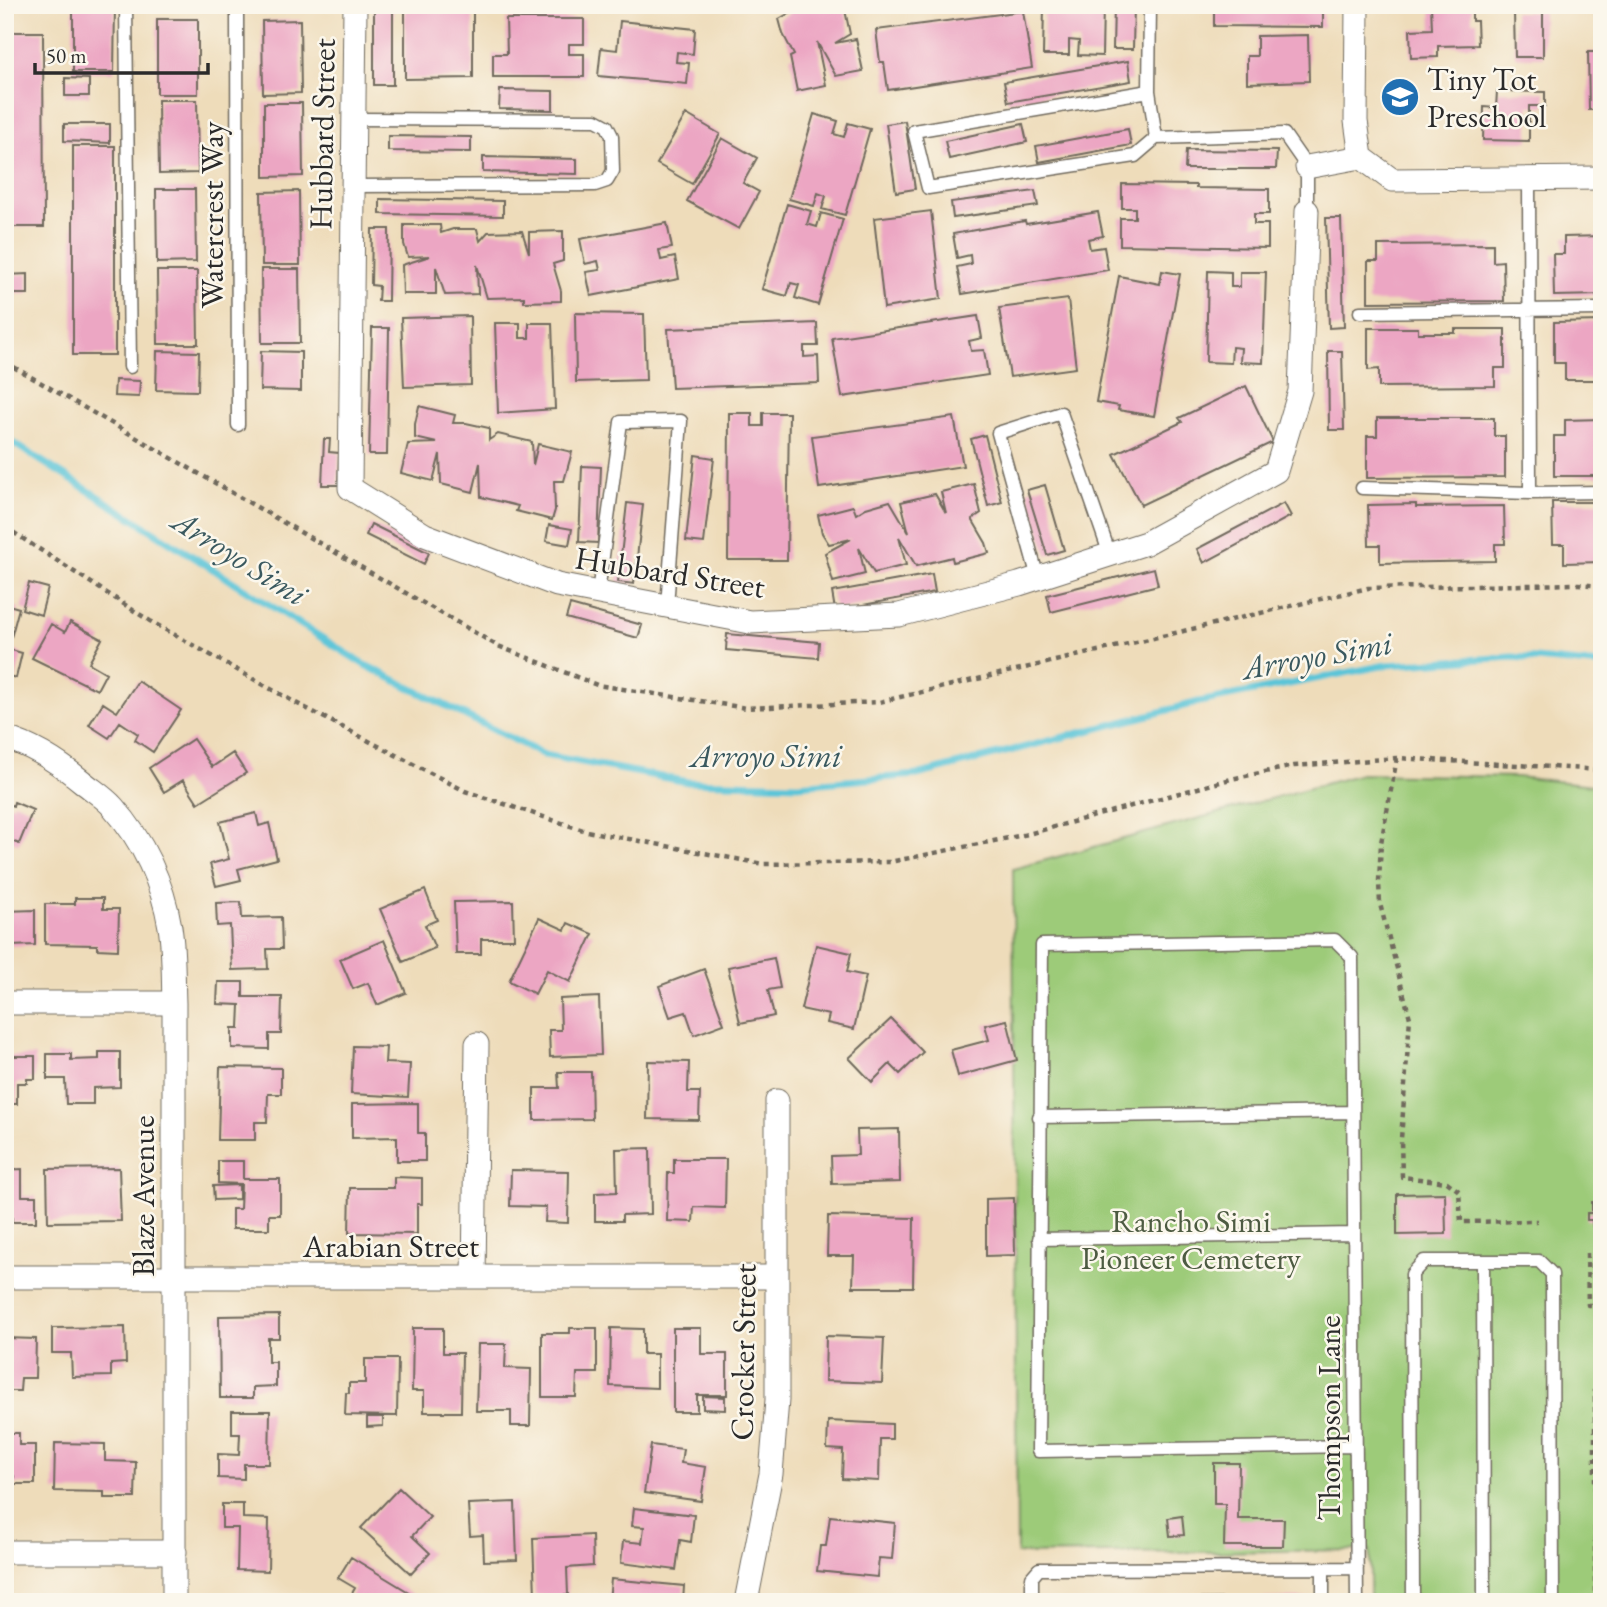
<svg xmlns="http://www.w3.org/2000/svg" width="1607" height="1607" viewBox="0 0 1607 1607" font-family="'EB Garamond',serif">
<style>
.green{fill:#9dcb79;stroke:#647b52;stroke-width:2}
.lines{fill:none;stroke-linecap:round;stroke-linejoin:round}
.stream{stroke:#5cc5d8;stroke-width:7}
.building{fill:#eca6c3}
.lane-casing{stroke:#6f695d;stroke-width:15}
.street-casing{stroke:#6f695d;stroke-width:25}
.path{stroke:#6f695d;stroke-width:4.5;stroke-dasharray:5 5;stroke-linecap:butt}
.lane{stroke:#fff;stroke-width:12}
.street{stroke:#fff;stroke-width:23}
.labels{text-anchor:middle;dominant-baseline:central;stroke-width:5;stroke-linejoin:round;paint-order:stroke}
.poi-label{font-size:32px;fill:#2b2b2b;stroke:#fbf7ec;text-anchor:start}
.street-label{font-size:32px;fill:#2b2b2b;stroke:#fbf7ec}
.park-label{font-size:32px;fill:#4d5b42;stroke:#fbf7ec}
.water-label{font-size:33px;font-style:italic;fill:#3a595f;stroke:#fbf7ec}
</style>
<rect width="100%" height="100%" fill="#fbf7ec"/>
<filter id="ink" filterUnits="userSpaceOnUse"><feTurbulence type="fractalNoise" baseFrequency=".0143" numOctaves="2"/><feDisplacementMap in="SourceGraphic" scale="14" xChannelSelector="R" yChannelSelector="G"/><feConvolveMatrix kernelMatrix="1 2 1 2 8 2 1 2 1" color-interpolation-filters="sRGB"/></filter>
<filter id="wash" filterUnits="userSpaceOnUse"><feTurbulence type="fractalNoise" baseFrequency=".00686" numOctaves="4" result="noise"/><feDisplacementMap in="SourceGraphic" scale="28" xChannelSelector="R" yChannelSelector="G"/><feGaussianBlur stdDeviation="1.57" result="paint"/><feColorMatrix in="noise" values="0 0 0 0 0 0 0 0 0 0 0 0 0 0 0 0 0 1.4 0 .05"/><feComposite in="paint" operator="in"/></filter>
<g filter="url(#wash)">
<rect width="100%" height="100%" fill="#eedcba"/>
<!-- green -->
<path class="green" d="M1361 774 1517 777 1602 786V1602H1370V1550L1017 1554 1013 869Z"/>
<g class="lines">
<!-- stream -->
<path class="stream" d="M5 438 365 665 544 755 688 782 798 785 917 775 1199 702 1386 665 1513 657 1602 665"/>
</g>
<g id="blocks">
<!-- building -->
<path class="building" d="M73 5H115L114 72H73Z
M374 5H393V85H374Z
M804 5H844L850 34 835 43 856 39 863 71 836 76 817 42 826 85 797 91 790 57 794 55 783 34 779 19Z
M878 5H915V7L879 12Z
M1044 5H1103L1102 56 1078 55 1079 41 1069 40V55H1043Z
M1114 5H1134L1133 49H1113Z
M1214 5 1323 6V27L1214 26Z
M1431 5H1472V21H1477L1478 45 1438 46V57L1411 58 1410 30 1432 29Z
M473 9V78L405 79V10Z
M1023 11 1032 68 888 90 884 62H880L876 30Z
M1514 12H1543V57H1515Z
M157 19H198V94H157Z
M506 19H584V44H569V54H584V77H493V54H507Z
M300 20 301 93 263 94 262 21Z
M620 21 695 29 693 54 677 52 676 62 689 63 687 84 598 76 601 48 617 50Z
M5 32H43L44 227H5Z
M1308 35 1309 81 1247 83V56H1257V36Z
M1588 52H1602V110H1589Z
M1128 61 1131 81 1008 102 1004 82Z
M65 78 89 79V96H65Z
M500 90 553 91V110L499 109Z
M1497 91 1545 92V106H1529V141L1483 140 1484 107 1496 108Z
M158 100H197L198 173 159 174Z
M264 103H302L303 176 264 177Z
M686 114 720 134 692 184 657 164Z
M814 114 838 121 834 134 844 137 848 123 870 129 845 215 822 209 826 196 818 193 814 206 789 199Z
M905 121 915 189 896 192 886 124Z
M64 124H110V143L64 141Z
M1023 124 1027 142 949 159 945 141Z
M1128 129 1131 145 1039 162 1036 146Z
M388 136 471 137V152L388 151Z
M722 138 757 158 743 183 759 192 739 229 687 201Z
M73 146H115V355H73Z
M1186 150 1277 151 1276 169H1185Z
M483 157 577 159V174L483 172Z
M1122 184 1196 185V188L1269 189V214H1254V224H1268V248L1120 245V218H1135V208H1122Z
M156 189H195L196 262 157 263Z
M299 191 300 265H262L261 192Z
M1035 191 1038 206 953 218 951 202Z
M380 199 503 201V216L380 214Z
M787 204 811 211 807 224 817 227 821 213 843 219 818 305 795 298 799 285 791 283 787 296 762 289Z
M931 211 941 299 884 308 874 218Z
M1098 212 1103 236 1088 239 1090 249 1104 247 1108 270 962 294 957 267 971 264 970 255 957 258 953 234 1025 221 1026 224Z
M1326 218H1341L1344 327 1329 328Z
M667 223 672 248 659 250 661 260 675 257 679 279 591 296 586 272 600 270 598 261 585 264 580 239Z
M404 225H440L441 233 453 229H477L480 241 488 232 522 231 529 253V232L563 231V261L553 264 561 291V301L524 302V297L487 298 477 265 478 294 445 295 436 267V294H403L402 265 430 256 408 257 404 244Z
M372 229H389L388 301H378L379 286 371 285Z
M1602 236V295L1554 296 1553 254H1564V237Z
M1493 244V262L1503 261 1504 301 1368 302V261H1378V245Z
M261 269H299L300 343H262Z
M157 271H197L198 344H158Z
M1162 271 1180 274 1154 416 1118 410 1119 406 1096 402 1119 276 1160 284Z
M1208 271 1231 272V287H1240V272H1266L1263 363 1240 362 1241 348 1232 347 1231 363 1206 362Z
M28 274V294H5V275Z
M1068 299 1076 368 1010 377 999 308Z
M575 313 644 314 646 380 576 382Z
M470 316 471 385 404 387 401 318Z
M978 316 982 338 969 341 971 351 984 350 988 375 842 397 832 338Z
M1602 321V380H1565V363H1554V322Z
M495 323H520V338H529V323H552L555 409 498 413Z
M817 323 818 346H804V357L818 356 819 383 672 388 668 329Z
M372 328H389L387 455H369Z
M1368 328H1418V333H1455V329H1505V368H1495V386L1379 387V369L1368 370Z
M157 351 199 352 198 391 156 390Z
M261 351 301 352V391L260 390Z
M1328 351H1342L1344 430H1329Z
M115 380 140 381 139 397 114 396Z
M1246 386 1273 442 1141 505 1114 454 1182 422 1179 418Z
M419 406 455 415 453 423H466L489 428V440L498 434 532 442 533 465 538 444 572 452 564 481H554L555 510 552 520 516 511 518 506 481 497 480 463 473 492 441 484 440 454 433 481 401 473 408 444 437 443 415 438V424Z
M729 413H752V426H763V413H789L787 560H728Z
M954 417 963 466 819 488 812 436Z
M1377 418H1494V436H1505V477L1367 478V436H1377Z
M1602 419V476H1554V436H1565V420Z
M985 435 1002 502 988 506 971 439Z
M324 439H330L329 452 339 453 338 485H322Z
M695 455 714 458 704 543 686 541Z
M582 466 601 467 598 543 579 542Z
M974 484 981 513 972 519 986 543 989 553 953 562 952 557 916 566 899 537 906 565 874 573 859 548 865 574 833 582 825 553 851 539 829 544 822 533 818 515 853 506 856 514 866 508 890 501 909 533 901 502 935 494 946 513 941 492Z
M1045 485 1064 550 1047 555 1027 490Z
M1552 502H1602V562L1564 563V544H1553Z
M627 503 643 505 634 584 618 582Z
M1284 503 1291 516 1204 563 1197 549Z
M1416 504V507L1504 506 1505 544H1495V561L1380 563V545H1369L1368 505Z
M371 524 429 553 424 564 366 535Z
M549 525 572 529 569 545 546 541Z
M1154 568 1158 585 1051 612 1047 595Z
M932 574 935 592 835 610 832 592Z
M29 583 48 588 41 615 22 609Z
M5 604 19 608 8 649 22 653 16 678 5 675Z
M570 605 642 625 638 638 566 618Z
M70 622 102 639 89 663 106 673 97 690 32 658 51 624 65 632Z
M727 634 819 642 818 658 726 650Z
M138 681 181 710 153 752 135 740 138 734 120 722 109 738 89 725 103 703 117 712Z
M193 739 212 767 233 753 246 773 198 803 183 780 164 792 149 768Z
M14 802 33 810 19 844 5 838V803L13 806Z
M256 813 259 826 269 823 277 859 238 869 241 880 216 886 210 864 229 859 220 822Z
M425 890 437 920 425 925 435 948 403 962 380 909Z
M75 898H103V909H119L118 950 97 949V945L45 944V904H75Z
M513 901 514 939H481V954H456L454 902Z
M241 902 242 918 281 917 282 949H267L268 969 232 970 230 925 217 926 216 903Z
M35 910V945L11 946 10 939H5V911Z
M539 918 565 930 568 923 593 934 570 982 547 970 535 994 509 981Z
M384 940 406 993 377 1005 368 983 353 989 340 959Z
M816 945 851 953 847 972 866 976 854 1029 827 1023 829 1015 801 1009Z
M774 958 780 988 768 990 774 1016 740 1023 728 967Z
M704 969 724 1024 694 1035 686 1012 670 1017 659 986Z
M218 982H243V997H282L281 1034H269V1049L232 1048V1028H239L240 1005 217 1004Z
M599 997 601 1055 550 1057 549 1030H561L560 999Z
M891 1019 923 1052 900 1074 890 1064 872 1082 849 1058Z
M1007 1020 1017 1060 958 1076 951 1050 989 1040 985 1025Z
M353 1046 386 1047 385 1063 410 1064 408 1097 351 1094Z
M99 1052H120V1087L93 1088V1104H66L65 1079H47V1054H71V1060L99 1059Z
M5 1056H35V1079H27V1083H17V1104H5Z
M648 1061 689 1062 688 1092H700L699 1120 647 1119Z
M220 1067 281 1068V1094H268L267 1122H255V1140H218Z
M558 1072H591L592 1119 534 1120V1088H559Z
M418 1103V1133H425V1161H397V1137L352 1138V1104Z
M899 1129 900 1182 832 1184 831 1156 858 1155 857 1130Z
M650 1148 651 1214 622 1215V1221H595V1193L617 1192 616 1149Z
M674 1159H726L725 1208 694 1207 693 1222 667 1221 668 1173H674Z
M218 1161H243V1179H280V1215H269V1229H232V1209H240L241 1184 218 1183Z
M119 1168 121 1221 48 1222 47 1169Z
M22 1169V1196H36V1222H12V1200H5V1170Z
M511 1170 569 1171 568 1223 545 1222 546 1207 510 1206Z
M394 1177 422 1178V1204H417V1234L349 1233 350 1188H394Z
M239 1185V1199L214 1200 213 1186Z
M1445 1193 1446 1234 1397 1235V1194Z
M1014 1198 1015 1255 986 1256V1199Z
M1592 1202H1602V1229H1593L1592 1220H1587V1213H1592Z
M828 1216 914 1218 913 1287H853L854 1256H827Z
M279 1315V1338H268V1362H276V1386L253 1387V1398H220L219 1316Z
M125 1327 126 1363 111 1364V1376L72 1377 71 1353H52V1328Z
M413 1328H443V1353H462L461 1412H424V1391H412Z
M570 1328H597V1373H577L576 1397H542V1333H570Z
M611 1328 643 1329V1354H657V1388L610 1386Z
M673 1328H701V1354H727V1395H697V1412H673Z
M826 1336 884 1338 882 1383 825 1381Z
M5 1338 36 1339 35 1378H21L20 1391H5Z
M478 1344H506L505 1368 531 1369 530 1426H511V1411H476Z
M365 1359H398L397 1416 345 1415 346 1393H349V1383H365Z
M703 1396 725 1397V1410L703 1409Z
M232 1411H270L269 1464H244V1479L218 1478V1454L239 1455 240 1434H232Z
M367 1417H383V1426L367 1427Z
M828 1421 892 1424V1439H880L879 1481 842 1479 843 1450 827 1449Z
M5 1433H19V1445H35V1484H14V1476H5Z
M55 1443 105 1444V1461L136 1462 135 1498H104V1492L54 1491Z
M651 1445 683 1449 681 1463 706 1467 701 1501 644 1493Z
M1214 1463H1239L1238 1519H1284L1283 1546H1224L1225 1504H1214Z
M399 1488 430 1517 412 1536 430 1553 411 1574 361 1528Z
M515 1502 517 1560 484 1561 483 1535 470 1536 468 1504Z
M222 1504H243V1518L269 1519 268 1571 237 1570 238 1528H222Z
M634 1508 694 1515 691 1542 680 1540 676 1570 621 1563 623 1541 642 1543 644 1527 632 1526Z
M830 1516 895 1523 892 1559 879 1558 877 1577 817 1571 820 1546H826Z
M1182 1516 1184 1535 1170 1536 1168 1518Z
M592 1535 593 1566 567 1568 568 1595 535 1596 533 1538Z
M351 1557 425 1602H347L355 1588 338 1578Z
M611 1579 684 1586 683 1602H609Z
M269 1597V1602H231V1598Z
M1314 1598V1602H1145V1599Z"/>
</g>
</g>
<g filter="url(#ink)">
<use href="#blocks" fill-opacity="0" stroke="#6f695d" stroke-width="2"/>
<g class="lines">
<!-- lane casing -->
<g class="lane-casing">
<path id="lane" d="M126 5 130 367
M237 5 238 425
M1150 5 1149 91 1156 138 1284 134 1307 167V211
M1149 91 914 131 928 188 1135 156 1156 138
M1529 178 1530 493
M352 186 595 185 607 181 613 171 612 136 607 126 596 120 354 119
M1360 312 1602 309
M1362 488 1530 493 1602 492
M1038 578 998 433 1061 413 1110 555
M598 593 621 422 681 421 667 606
M1039 1117 1353 1112
M1039 1239 1354 1234
M1483 1261 1484 1602
M1356 1446 1038 1451 1042 945 1335 940 1352 957 1357 1602
M1323 1568V1602
M1032 1602V1577L1039 1569 1357 1568
M1413 1602 1412 1274 1424 1261H1539L1552 1274 1553 1602"/>
</g>
<!-- street casing -->
<g class="street-casing">
<path id="street" d="M355 5 350 488 425 535 557 585 750 622 899 615 1019 584 1146 543 1276 471 1300 391 1307 211
M1357 5 1356 121 1361 157 1392 180 1602 178
M1307 167 1361 157
M5 738C34 746 61 764 84 783 94 791 105 798 113 807 143 840 163 884 170 927 174 952 173 978 174 1003V1602
M5 1003H174
M5 1277H777
M474 1277 477 1044
M5 1552H175
M746 1602 771 1474 777 1400V1101"/>
</g>
<!-- path -->
<path class="path" d="M5 362 498 646 597 685 746 708 879 702 1368 588 1578 584 1602 586
M5 527 150 621 296 703 465 791 586 831 763 864 890 862 1028 834 1231 779 1294 766 1397 758 1602 770
M1397 758 1381 843 1379 882 1380 904 1410 1018 1401 1139 1402 1177 1447 1182 1459 1191 1461 1222 1537 1221
M1587 1253 1588 1305H1602
M1595 1602V1390L1602 1385"/>
<!-- lane -->
<use href="#lane" class="lane"/>
<!-- street -->
<use href="#street" class="street"/>
</g>
</g>
<!-- icons -->
<defs>
<g id="school-disc" transform="scale(2.0125)"><circle r="9.5" fill="#1f6fb2" stroke="#fbf7ec"/><path d="M0-5L7-2L0 1L-7-2ZM-4 1L0 2.5L4 1V4Q0 6-4 4Z" fill="#fff"/></g>
</defs>
<g fill-rule="evenodd">
<use href="#school-disc" x="1400" y="97"/>
</g>
<g class="labels">
<!-- poi labels -->
<g class="poi-label">
<text x="1427" y="79">Tiny Tot<tspan x="1427" dy="37">Preschool</tspan></text>
</g>
<!-- street labels -->
<g class="street-label">
<text transform="translate(322 134) rotate(-89)">Hubbard Street</text>
<text transform="translate(212 215) rotate(-90)">Watercrest Way</text>
<text transform="translate(670 572) rotate(9)">Hubbard Street</text>
<text transform="translate(143 1196) rotate(-90)">Blaze Avenue</text>
<text x="391" y="1246">Arabian Street</text>
<text transform="translate(743 1352) rotate(-89)">Crocker Street</text>
<text transform="translate(1329 1418) rotate(-90)">Thompson Lane</text>
</g>
<!-- park labels -->
<g class="park-label">
<text x="1191" y="1221">Rancho Simi<tspan x="1191" dy="37">Pioneer Cemetery</tspan></text>
</g>
<!-- water labels -->
<g class="water-label">
<text transform="translate(240 557) rotate(32)">Arroyo Simi</text>
<text transform="translate(1317 655) rotate(-10)">Arroyo Simi</text>
<text x="766" y="755">Arroyo Simi</text>
</g>
</g>
<!-- margin -->
<rect width="1607" height="1607" fill="none" stroke="#fbf7ec" stroke-width="28"/>
<!-- scale -->
<path d="M35 63v10h173v-10" fill="none" stroke="#2b2b2b" stroke-width="3.5"/>
<text x="46" y="63" font-size="21" fill="#2b2b2b" stroke="#fbf7ec" stroke-width="5" paint-order="stroke">50 m</text>
</svg>
